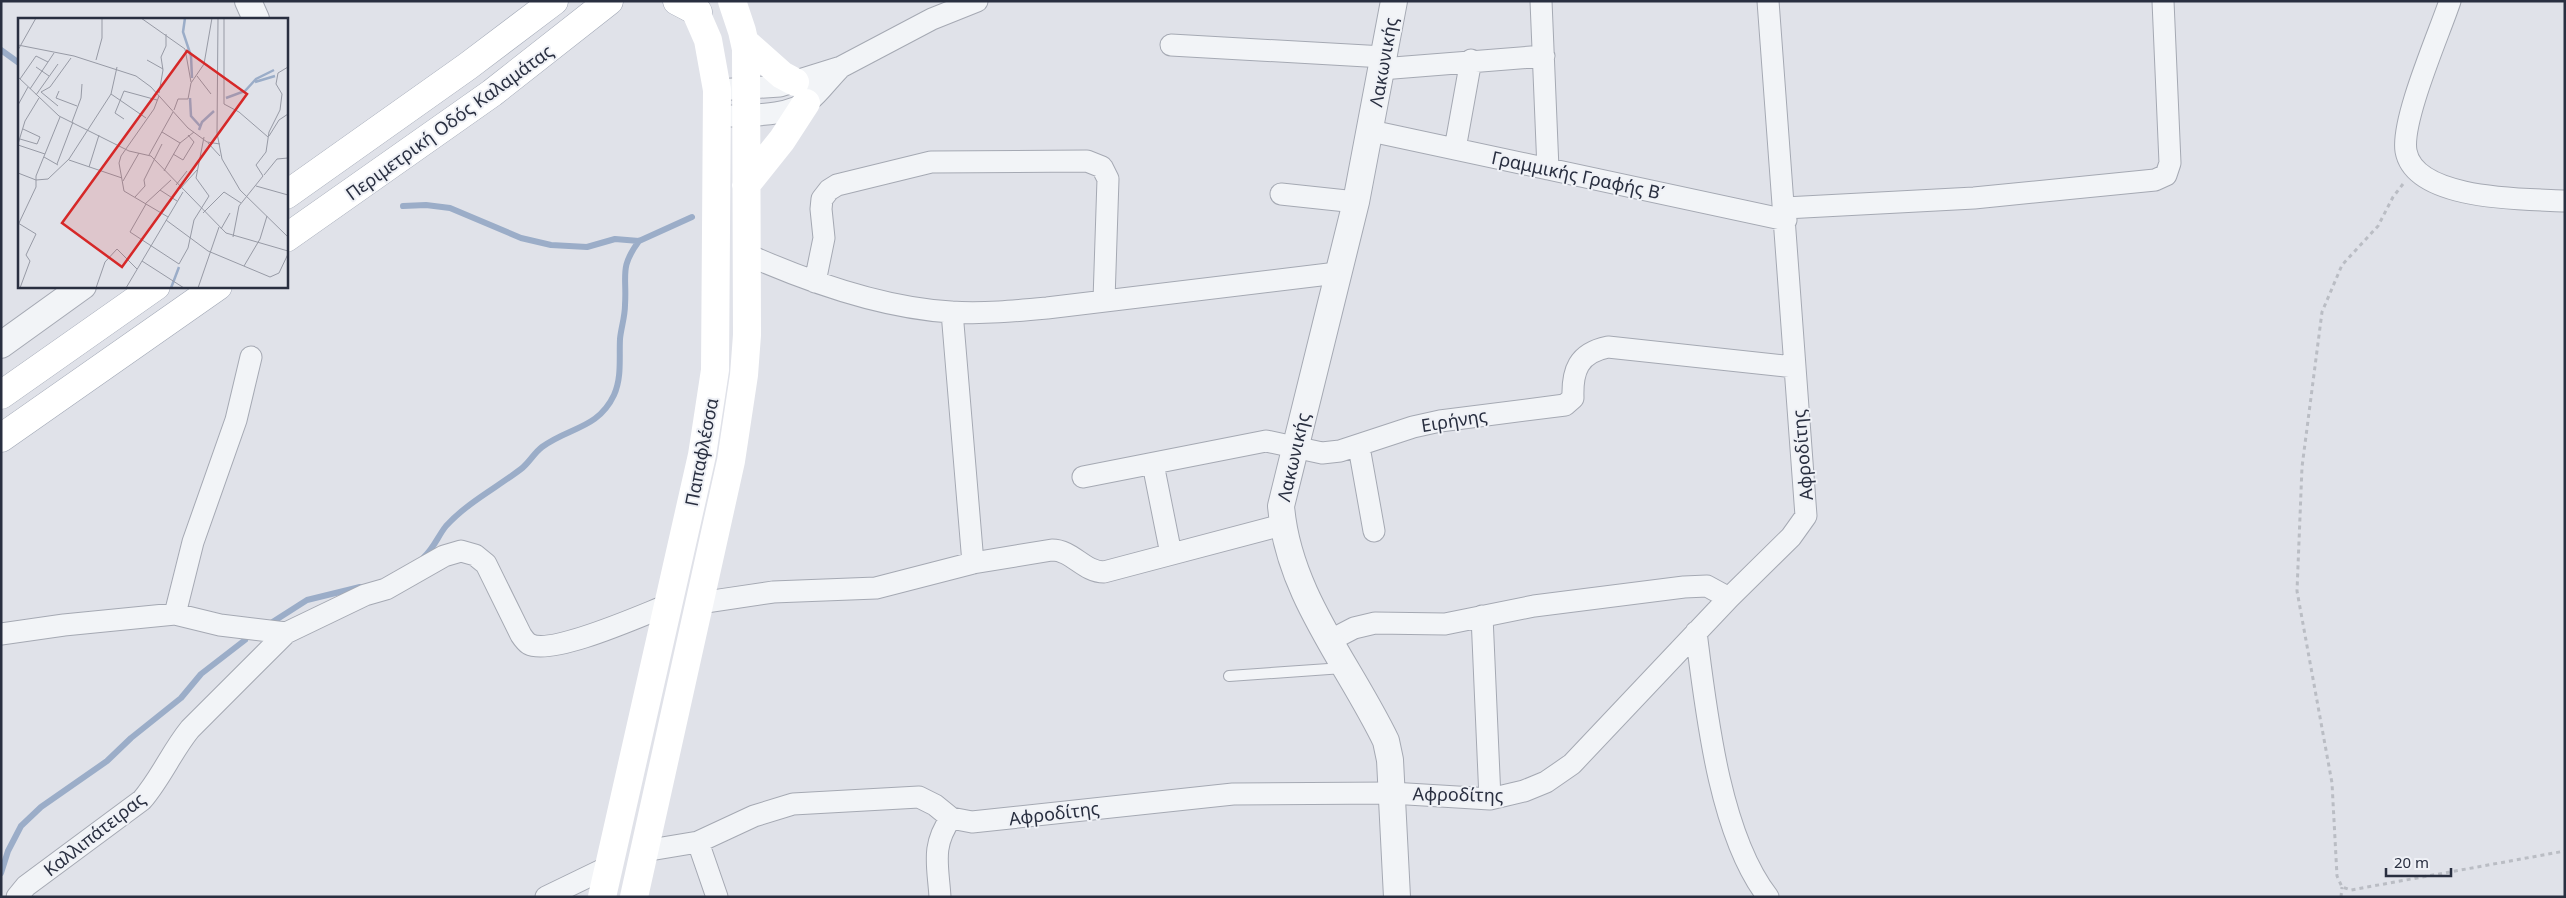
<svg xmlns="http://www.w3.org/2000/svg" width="2566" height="898" viewBox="0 0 2566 898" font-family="'Noto Sans',sans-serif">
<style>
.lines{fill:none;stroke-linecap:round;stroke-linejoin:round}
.stream{stroke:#9badc8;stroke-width:6}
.service-casing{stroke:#a5a9b3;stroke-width:12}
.minor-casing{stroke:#a5a9b3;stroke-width:23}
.tertiary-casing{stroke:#a5a9b3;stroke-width:28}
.primary-casing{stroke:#9fa6b4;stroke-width:29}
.path{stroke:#babdc4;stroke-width:3;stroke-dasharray:4 4;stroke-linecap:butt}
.service{stroke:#f2f4f7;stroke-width:10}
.minor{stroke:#f2f4f7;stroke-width:21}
.tertiary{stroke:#f2f4f7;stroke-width:26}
.secondary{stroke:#fff;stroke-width:28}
.primary{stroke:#fff;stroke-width:28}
.labels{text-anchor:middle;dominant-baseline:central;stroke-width:4;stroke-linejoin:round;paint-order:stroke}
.street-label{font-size:18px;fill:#292f40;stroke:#eff1f6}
.inset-river{fill:none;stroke:#9badc8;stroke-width:2.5}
.inset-road{fill:none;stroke:#979aa5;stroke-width:1}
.view{fill:#d62828;fill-opacity:0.15;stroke:#d62828;stroke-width:2.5}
.inset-edge{fill:none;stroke:#292f40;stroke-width:2.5}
</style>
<rect width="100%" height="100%" fill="#e0e2e9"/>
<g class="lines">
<!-- stream -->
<path class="stream" d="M1 50 19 63
M403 206 426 205 450 208 521 238 551 245 587 247 615 239 639 241 692 217
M424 557C434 548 438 536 446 526 468 502 496 488 521 469 529 463 534 453 542 447 569 427 598 429 614 395 622 377 619 358 620 339 621 328 625 317 625 305 627 275 619 268 639 241
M271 623 307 600 360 587
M1 873 8 851 21 826 41 807 107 761 131 738 181 698 201 674 245 640"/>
<!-- service casing -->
<g class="service-casing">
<path id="service" d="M1229 676 1343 668"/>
</g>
<!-- minor casing -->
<g class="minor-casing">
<path id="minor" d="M1541 1 1548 169
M2450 1C2439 34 2401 120 2406 151 2415 201 2527 199 2565 201
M1171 45 1384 57
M1381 69 1544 56
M717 90 780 86 841 67 932 19 977 1
M731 116C756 115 788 116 810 100 818 94 830 78 839 69
M1371 131 1786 220
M1455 149 1471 60
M1281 194 1356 202
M1785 208 1974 198 2155 180 2166 175 2170 163 2163 1
M746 254C809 282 882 308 951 312 983 314 1015 311 1047 308L1337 273
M815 282 824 238 821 209 822 199 829 190 837 185 931 162 1087 161 1102 167 1108 179 1104 300
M952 312 973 563
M1359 447 1374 531
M1153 464 1171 554
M1083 477 1266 441 1322 453 1340 451 1413 427 1440 421 1565 405 1573 398C1572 371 1578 353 1608 347L1794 367
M699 603 773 592 876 588 973 563 1052 550C1072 550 1084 572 1104 572L1282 525
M175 614 193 542 236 420 251 357
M1482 616 1490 799
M1696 632C1706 710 1719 834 1768 897
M1 634 64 625 175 614 220 625 286 633 365 595 386 589 444 556 461 551 475 555 486 564 521 635C523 638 526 642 529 644 552 656 642 615 668 605
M1329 641 1354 628 1375 623 1445 624 1534 606 1684 587 1707 586 1729 598
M698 842 717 897
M644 851 698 842 754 816 793 804 919 797 935 805 951 818 972 822 1233 794 1391 793 1490 799 1524 791 1546 782 1572 764 1729 598 1791 537 1806 516 1768 1
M17 897 26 886 142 800C161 778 172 751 190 729L286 633
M546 897 608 867
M940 897C938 865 931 846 951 818"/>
</g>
<!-- tertiary casing -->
<g class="tertiary-casing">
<path id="tertiary" d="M248 1 256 19
M1394 1 1356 202 1281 506C1288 594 1349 664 1386 741L1390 760 1397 897
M1 345 83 286"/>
</g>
<!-- primary casing -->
<g class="primary-casing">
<path id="primary" d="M677 1 698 12
M286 195 468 66 554 1
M286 238 492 93 609 1
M1 395 156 286
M1 438 218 286"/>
</g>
<!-- path -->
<path class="path" d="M2403 184 2393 197 2378 226 2342 265 2322 312 2302 467 2297 591 2332 783 2337 876 2342 887 2351 890 2565 851
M2341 897 2342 887"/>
<!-- service -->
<use href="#service" class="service"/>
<!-- minor -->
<use href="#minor" class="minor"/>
<!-- tertiary -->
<use href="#tertiary" class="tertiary"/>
<!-- secondary -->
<path class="secondary" d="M747 44 782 75 795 82
M746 185 782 140 806 103
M602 897 702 455 715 370 717 90 708 40 691 1
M634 897 731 461 744 375 747 335 746 49 742 31 732 1"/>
<!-- primary -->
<use href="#primary" class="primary"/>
</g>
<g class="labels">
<!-- street labels -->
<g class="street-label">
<text transform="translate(1383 62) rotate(-80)">Λακωνικής</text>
<text transform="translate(449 122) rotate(-36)">Περιμετρική Οδός Καλαμάτας</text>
<text transform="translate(1578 175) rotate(12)">Γραμμικής Γραφής Β΄</text>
<text transform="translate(1454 420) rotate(-9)">Ειρήνης</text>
<text transform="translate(701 452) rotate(-79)">Παπαφλέσσα</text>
<text transform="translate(1802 455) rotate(-95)">Αφροδίτης</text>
<text transform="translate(1293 457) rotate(-77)">Λακωνικής</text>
<text transform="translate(1458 794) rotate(1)">Αφροδίτης</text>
<text transform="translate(1054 813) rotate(-7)">Αφροδίτης</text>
<text transform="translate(94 834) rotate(-38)">Καλλιπάτειρας</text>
</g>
</g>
<!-- overview -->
<g transform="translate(18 18)">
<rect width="270" height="270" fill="#e0e2e9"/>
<path class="inset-river" d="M167 0 165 14 173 38 174 60M237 64 257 58M172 80 173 98 182 108M208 80 227 73 238 61 256 52M181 112 184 104 196 93M153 270 161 249"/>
<path class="inset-road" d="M123 0 167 31 173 64M200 0 199 115 204 141 222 172 270 219M206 0V86L221 94 250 119M0 27 56 38 118 58 133 69 170 110 189 124 202 126M0 32 18 0M78 42 84 20V0M129 42 145 51M18 49 31 58M179 58 193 76M0 59 41 98 111 133 133 138 208 215 270 233M2 61 18 38 30 44M12 71 36 35M41 73 38 80 59 88M23 74 32 69 53 40M23 74 40 88M141 75 145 52 143 39 148 28V16M93 76 128 100M18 77 40 46M141 78 136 91 103 138 101 145 106 173 150 199M0 87 10 69M156 92 160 81H170L173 65 186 46 194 0M106 101 97 95 106 73 139 82M54 104 63 80 64 66M144 114 162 125M251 118 261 102 270 96M2 121 19 126 22 119 5 111M190 125 202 138M0 126 7 103 21 80M0 127 27 136M155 136 165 142 176 124 170 117M131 137 155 94M26 139 40 147M51 142 104 160M39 146 55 104M71 149 81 117M146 153 162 125 176 114M0 155 18 162 30 161 51 141 93 76 99 49M246 157 259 141 270 140M105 163 121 135M158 167 169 153M238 168 270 177M162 171 179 152M142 172 159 183M117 179 127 168 126 162 144 126M127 186 153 162M128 186 112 214 161 246 170 230 176 202 191 178 178 160 186 119M185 195 206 174 223 185M148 202 190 233 252 259 261 255 270 236M0 205 18 216 8 237 12 243 2 270M1 205 18 169V158L42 99M203 211 212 195M215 219 221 188 245 158 238 147 248 134 251 114 262 92 264 76 258 66 260 55 270 49M124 243 166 270M226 248 242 221 249 198M78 270 87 244 99 231 119 251M108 270 165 174M180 270 201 209"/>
<path class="view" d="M169 33 229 76 104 249 44 205Z"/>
<rect width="270" height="270" class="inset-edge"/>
</g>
<!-- border -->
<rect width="2566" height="898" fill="none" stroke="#292f40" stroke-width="5"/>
<!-- scale -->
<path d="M2386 868v8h65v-8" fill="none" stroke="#292f40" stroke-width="2.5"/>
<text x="2394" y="868" font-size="15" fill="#292f40" stroke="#eff1f6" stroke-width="4" paint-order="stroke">20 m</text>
</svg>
